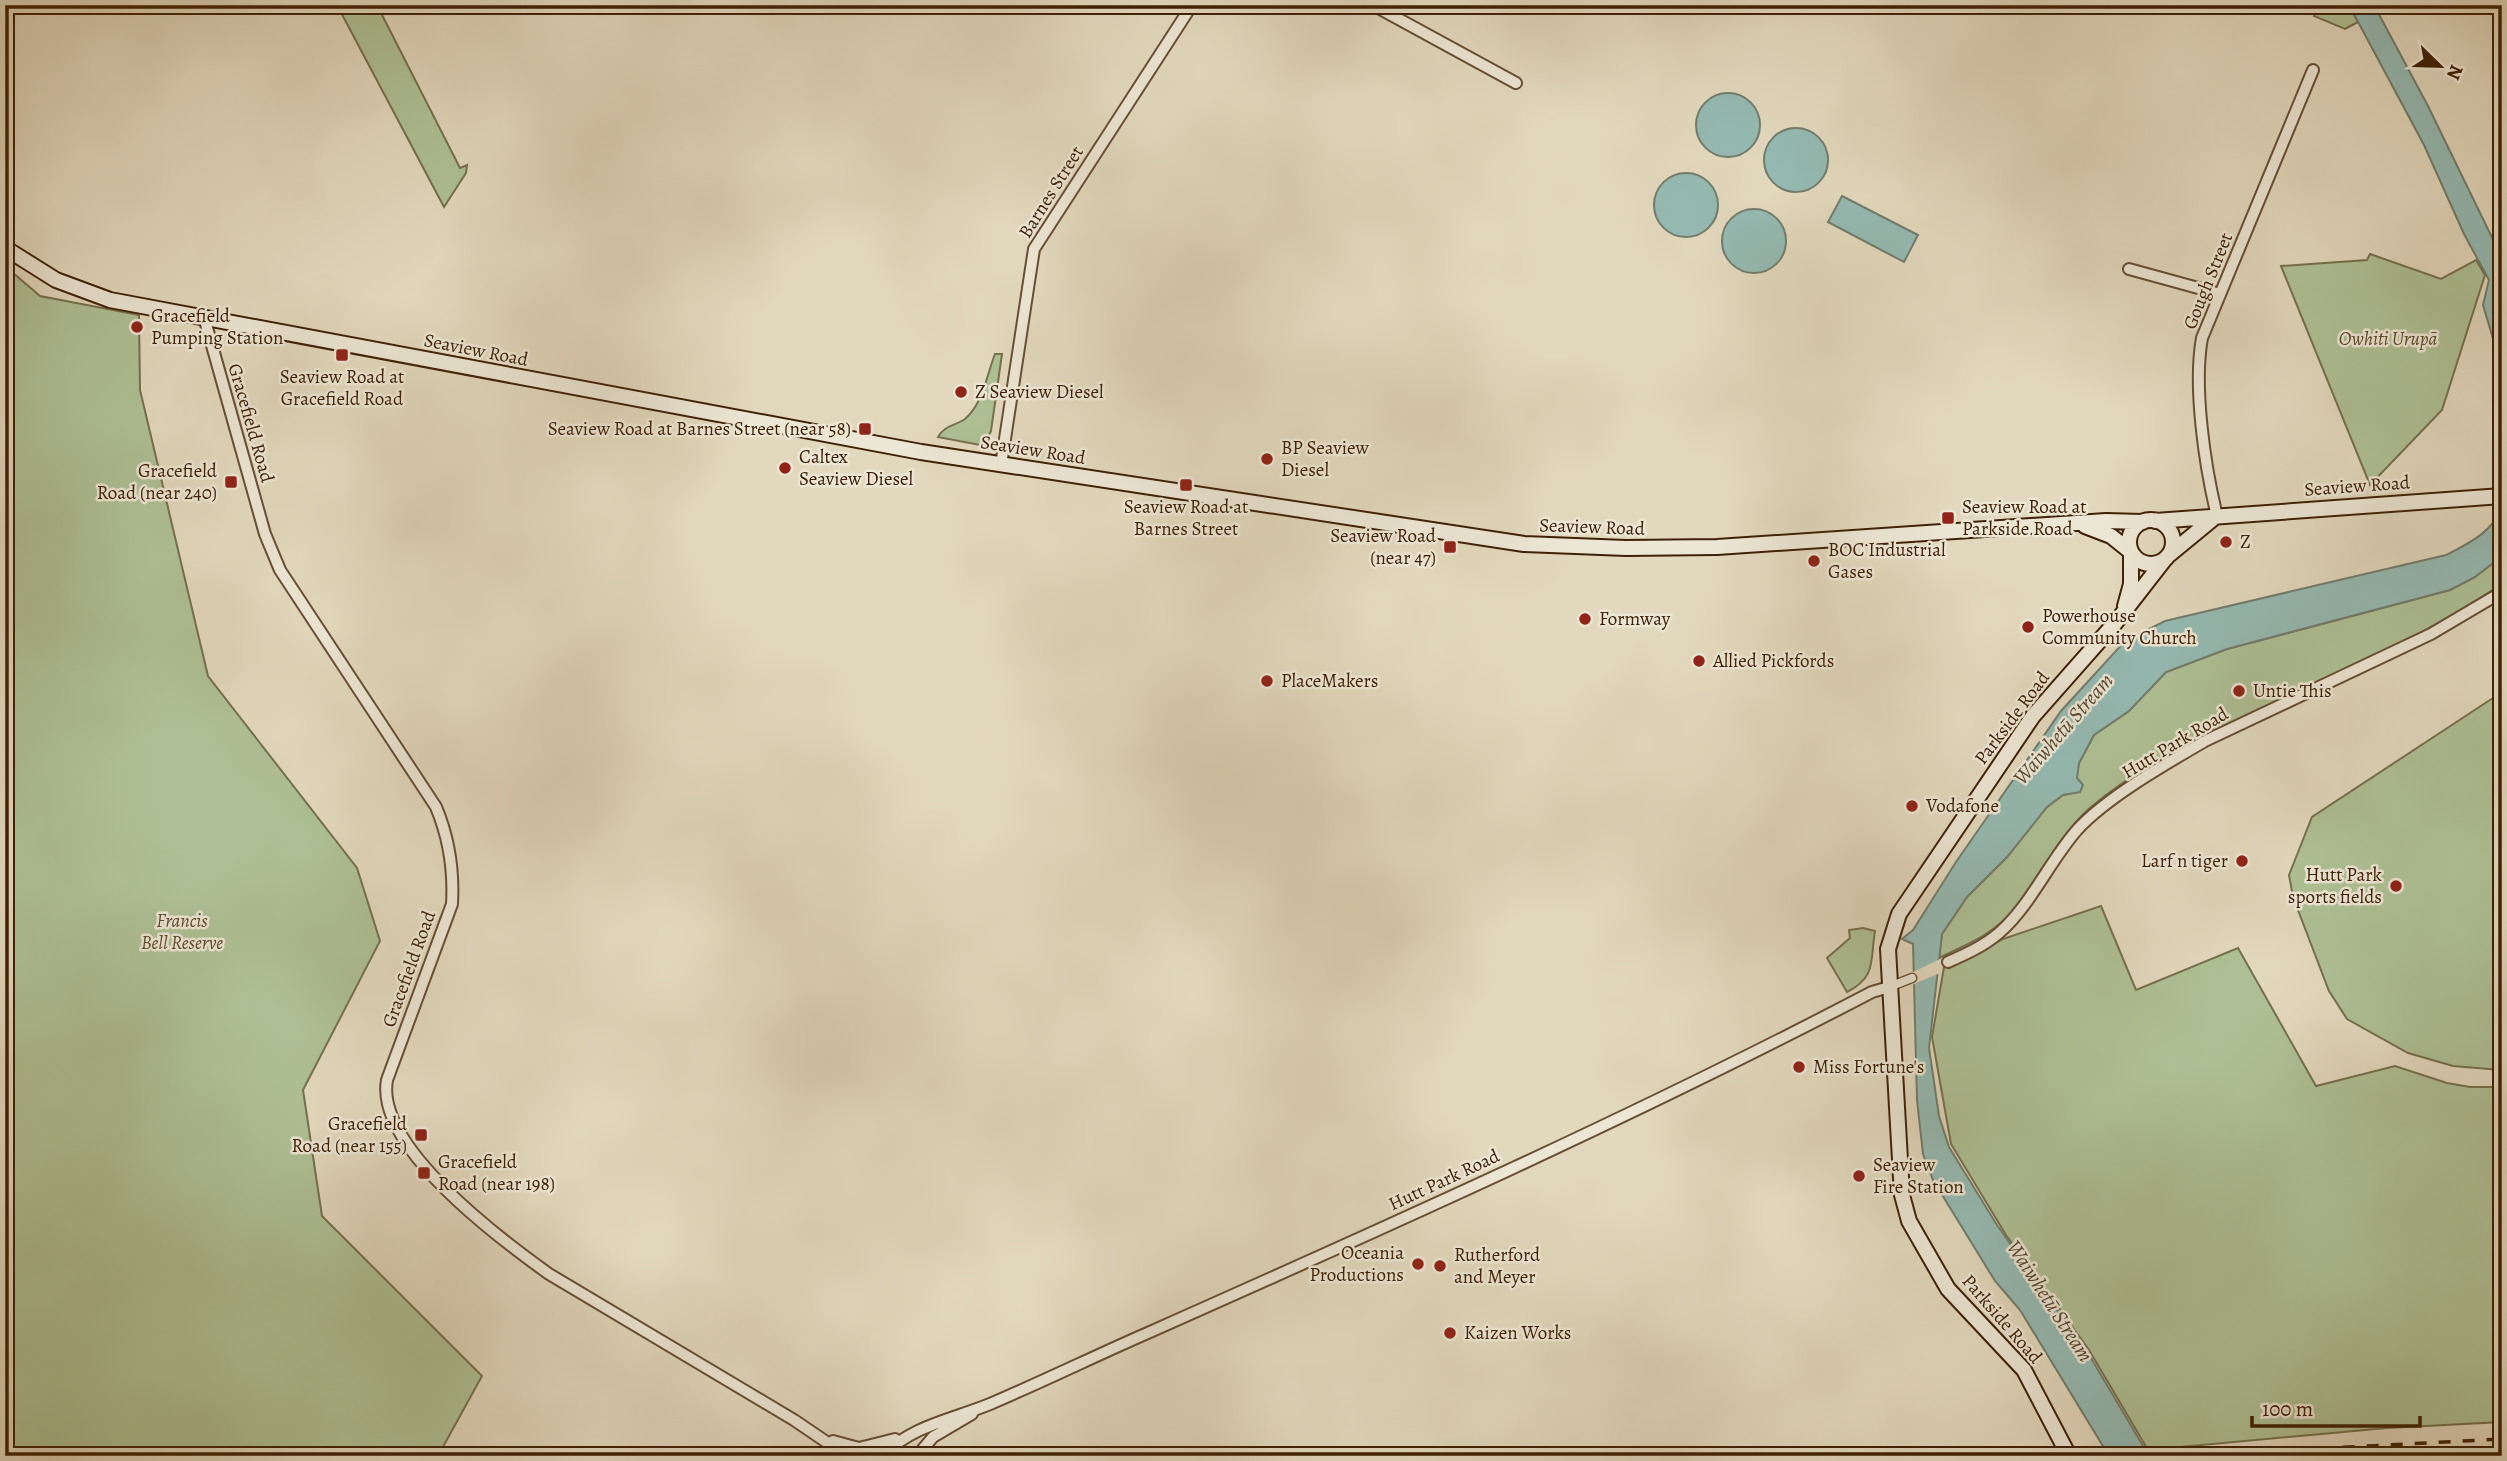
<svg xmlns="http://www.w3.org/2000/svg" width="2507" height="1461" viewBox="0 0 2507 1461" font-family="Alegreya,serif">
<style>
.green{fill:#aec095;stroke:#76704e;stroke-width:2}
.water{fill:#95bab2;stroke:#727d6d;stroke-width:2}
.pier{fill:#e2d8bd}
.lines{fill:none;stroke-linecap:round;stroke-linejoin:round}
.pedestrian-casing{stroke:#674f34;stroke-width:11}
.minor-casing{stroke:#674f34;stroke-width:14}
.secondary-casing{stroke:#3e2106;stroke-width:18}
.pedestrian{stroke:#ece6d4;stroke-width:8}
.minor{stroke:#ece6d4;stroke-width:10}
.secondary{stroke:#ece6d4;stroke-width:14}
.rail{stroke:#3e2106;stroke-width:3.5;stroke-dasharray:12 12;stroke-linecap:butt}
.poi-dot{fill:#8f2418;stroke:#ece6d4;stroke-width:2.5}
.labels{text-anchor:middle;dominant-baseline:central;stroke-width:5;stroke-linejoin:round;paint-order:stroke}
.street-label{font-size:19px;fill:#3e2106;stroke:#ece6d4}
.poi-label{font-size:19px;fill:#3e2106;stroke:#ece6d4;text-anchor:start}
.park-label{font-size:19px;font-style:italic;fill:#5a492a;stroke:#ece6d4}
.water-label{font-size:21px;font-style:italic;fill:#544731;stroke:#ece6d4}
</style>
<rect width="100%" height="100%" fill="#e2d8bd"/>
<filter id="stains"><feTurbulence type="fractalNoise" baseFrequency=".00286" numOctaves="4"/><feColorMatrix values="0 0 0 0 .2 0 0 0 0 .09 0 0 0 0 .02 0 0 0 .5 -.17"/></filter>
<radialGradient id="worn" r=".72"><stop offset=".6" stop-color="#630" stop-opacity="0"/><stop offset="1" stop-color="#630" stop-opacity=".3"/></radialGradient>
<!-- green -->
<path class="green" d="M337 5H377L460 168 467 165 466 173 444 207Z
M2318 5H2349L2358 22 2345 29 2314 16Z
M2370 254 2441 279 2476 260 2485 275 2442 410 2370 485 2281 266 2367 260Z
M5 266 40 296 139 315 140 390 208 676 357 868 380 941 303 1090 322 1216 482 1376 438 1456H5Z
M995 354H1002L991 431 987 440 980 445 938 437C945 425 955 426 965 419 983 404 987 374 995 354Z
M2502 556V584C2423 637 2337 674 2252 714 2197 740 2138 767 2091 807 2055 838 2038 883 2007 917 1988 937 1963 946 1939 958L1942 934 1967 897 2007 857 2047 807 2063 795 2073 793 2079 763 2094 735 2129 711 2166 672 2227 649 2450 590 2475 577Z
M2502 692V1070H2501L2453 1066 2408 1053 2347 1019 2329 991 2293 897 2289 875 2312 817Z
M2101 906 2136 990 2238 948 2316 1086 2395 1066 2447 1083 2470 1087H2502V1422L2387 1428 2148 1450 2089 1350 2006 1235 1951 1144 1932 1037 1944 967 2003 939Z
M1863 928 1875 931C1870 960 1877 977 1847 992L1827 958 1850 938 1849 930Z"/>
<!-- water -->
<path class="water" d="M2349 5H2374L2428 106 2502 258V444L2494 400 2497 352 2483 305 2489 280 2464 234 2424 145Z
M1696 125a32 32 0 1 1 64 0a32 32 0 1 1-64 0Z
M1764 160a32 32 0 1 1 64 0a32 32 0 1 1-64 0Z
M1654 205a32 32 0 1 1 64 0a32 32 0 1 1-64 0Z
M1842 196 1918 235 1904 262 1828 222Z
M1722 241a32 32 0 1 1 64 0a32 32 0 1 1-64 0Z
M2502 505V556L2475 577 2450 590 2227 649 2166 672 2129 711 2094 735 2079 763 2077 778 2083 785 2080 792 2063 795 2047 807 2007 857 1967 897 1942 934 1929 1048 1939 1116 1949 1147 1997 1225 2088 1353 2149 1456H2109L2020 1310 1995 1281 1933 1180 1923 1154 1917 1100 1913 944 1902 939 1913 930 1956 862 2061 711 2125 641 2165 621 2446 555C2468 544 2495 531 2502 505Z"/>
<!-- pier -->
<path class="pier" d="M1940 959V973L1912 985 1911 973Z"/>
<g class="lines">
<!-- pedestrian casing -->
<g class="pedestrian-casing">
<path id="pedestrian" d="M1889 987 1912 978"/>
</g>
<!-- minor casing -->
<g class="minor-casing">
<path id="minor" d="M1373 5 1516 83
M2129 269 2220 294
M204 317 265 534 280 570 436 807C449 838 454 869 452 904L387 1080C375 1146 500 1239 549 1274L794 1420 847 1456
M1001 465 1034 249 1192 5
M2217 516C2205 467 2193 387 2202 338L2313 70
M1948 962C1966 954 1984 946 1999 933 2031 905 2049 862 2077 830 2106 798 2167 763 2205 741L2431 634 2502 592
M833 1441 859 1448 895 1439
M882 1456C913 1425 951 1420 990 1404 1044 1381 1097 1355 1150 1332 1393 1224 1637 1115 1872 992L1889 987
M917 1456 933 1437 972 1414"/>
</g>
<!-- secondary casing -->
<g class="secondary-casing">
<path id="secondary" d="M5 248 56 280 110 300 921 452 1524 544 1626 548 1717 547 2106 521 2143 522
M2129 542a22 22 0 1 1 44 0a22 22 0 1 1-44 0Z
M2155 521 2502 496
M2085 526 2111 536 2131 552V584L2125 606
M2170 554 2215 517
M2069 1456 2024 1370 1948 1289 1909 1221 1902 1195 1888 949 1899 914 2033 716 2116 622 2165 559"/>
</g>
<!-- pedestrian -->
<use href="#pedestrian" class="pedestrian"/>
<!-- minor -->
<use href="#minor" class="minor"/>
<!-- secondary -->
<use href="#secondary" class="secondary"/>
<!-- rail -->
<path class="rail" d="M2175 1456 2502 1439
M2432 1456 2502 1452"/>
</g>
<!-- markers -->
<g class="poi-dot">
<circle cx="137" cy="327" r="7"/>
<rect x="335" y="348" width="14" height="14" rx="3.5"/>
<circle cx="961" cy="392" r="7"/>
<rect x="858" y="422" width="14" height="14" rx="3.5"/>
<circle cx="1267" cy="459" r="7"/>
<circle cx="785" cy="468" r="7"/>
<rect x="224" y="475" width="14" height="14" rx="3.5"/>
<rect x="1179" y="478" width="14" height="14" rx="3.5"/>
<rect x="1941" y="511" width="14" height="14" rx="3.5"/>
<circle cx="2226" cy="542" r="7"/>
<rect x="1443" y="540" width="14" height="14" rx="3.5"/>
<circle cx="1814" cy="561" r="7"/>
<circle cx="1585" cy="619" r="7"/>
<circle cx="2028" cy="627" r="7"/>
<circle cx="1699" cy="661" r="7"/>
<circle cx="1267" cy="681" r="7"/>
<circle cx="2239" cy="691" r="7"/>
<circle cx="1912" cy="806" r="7"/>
<circle cx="2242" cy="861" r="7"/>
<circle cx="2396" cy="886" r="7"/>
<circle cx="1799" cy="1067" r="7"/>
<rect x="414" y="1128" width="14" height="14" rx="3.5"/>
<rect x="417" y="1166" width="14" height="14" rx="3.5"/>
<circle cx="1859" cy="1176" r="7"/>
<circle cx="1418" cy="1264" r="7"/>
<circle cx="1440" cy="1266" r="7"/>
<circle cx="1450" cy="1333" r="7"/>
</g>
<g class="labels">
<!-- street labels -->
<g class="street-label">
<text transform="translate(1051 192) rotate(-58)">Barnes Street</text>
<text transform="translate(2208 281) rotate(-68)">Gough Street</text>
<text transform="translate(476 350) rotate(11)">Seaview Road</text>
<text transform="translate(251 423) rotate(74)">Gracefield Road</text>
<text transform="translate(1033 450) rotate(9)">Seaview Road</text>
<text transform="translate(2357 486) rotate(-4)">Seaview Road</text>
<text transform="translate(1592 527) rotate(2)">Seaview Road</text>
<text transform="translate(2012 718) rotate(-53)">Parkside Road</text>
<text transform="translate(2175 743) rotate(-31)">Hutt Park Road</text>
<text transform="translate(409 969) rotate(-70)">Gracefield Road</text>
<text transform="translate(1444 1180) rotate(-25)">Hutt Park Road</text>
<text transform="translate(2002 1319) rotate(49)">Parkside Road</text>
</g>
<!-- poi labels -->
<g class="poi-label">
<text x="151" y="316">Gracefield<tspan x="151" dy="22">Pumping Station</tspan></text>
<text x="342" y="377" text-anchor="middle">Seaview Road at<tspan x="342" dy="22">Gracefield Road</tspan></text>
<text x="975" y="392">Z Seaview Diesel</text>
<text x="851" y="429" text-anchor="end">Seaview Road at Barnes Street (near 58)</text>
<text x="1281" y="448">BP Seaview<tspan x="1281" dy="22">Diesel</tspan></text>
<text x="799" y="457">Caltex<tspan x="799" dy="22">Seaview Diesel</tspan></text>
<text x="217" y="471" text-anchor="end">Gracefield<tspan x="217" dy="22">Road (near 240)</tspan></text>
<text x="1186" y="507" text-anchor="middle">Seaview Road at<tspan x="1186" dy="22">Barnes Street</tspan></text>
<text x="1962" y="507">Seaview Road at<tspan x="1962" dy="22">Parkside Road</tspan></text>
<text x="1436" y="536" text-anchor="end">Seaview Road<tspan x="1436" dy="22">(near 47)</tspan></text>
<text x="2240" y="542">Z</text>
<text x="1828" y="550">BOC Industrial<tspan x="1828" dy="22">Gases</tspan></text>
<text x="2042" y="616">Powerhouse<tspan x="2042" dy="22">Community Church</tspan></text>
<text x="1599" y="619">Formway</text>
<text x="1713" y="661">Allied Pickfords</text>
<text x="1281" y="681">PlaceMakers</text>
<text x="2253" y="691">Untie This</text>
<text x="1926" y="806">Vodafone</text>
<text x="2228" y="861" text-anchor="end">Larf n tiger</text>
<text x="2382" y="875" text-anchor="end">Hutt Park<tspan x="2382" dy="22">sports fields</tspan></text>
<text x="1813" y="1067">Miss Fortune's</text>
<text x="407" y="1124" text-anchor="end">Gracefield<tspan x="407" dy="22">Road (near 155)</tspan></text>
<text x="438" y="1162">Gracefield<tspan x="438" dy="22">Road (near 198)</tspan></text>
<text x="1873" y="1165">Seaview<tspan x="1873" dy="22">Fire Station</tspan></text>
<text x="1404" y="1253" text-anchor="end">Oceania<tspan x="1404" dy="22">Productions</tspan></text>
<text x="1454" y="1255">Rutherford<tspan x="1454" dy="22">and Meyer</tspan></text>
<text x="1464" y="1333">Kaizen Works</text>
</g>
<!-- park labels -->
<g class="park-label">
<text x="2388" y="339">Owhiti Urupā</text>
<text x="182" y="921">Francis<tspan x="182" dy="22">Bell Reserve</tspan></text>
</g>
<!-- water labels -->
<g class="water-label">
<text transform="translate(2063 729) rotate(-49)">Waiwhetū Stream</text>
<text transform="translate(2050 1301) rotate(57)">Waiwhetū Stream</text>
</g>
</g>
<!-- margin -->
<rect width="2507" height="1461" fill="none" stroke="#e2d8bd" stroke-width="28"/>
<rect x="7" y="7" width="2493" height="1447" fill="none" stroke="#3e2106" stroke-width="3.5"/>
<rect x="14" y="14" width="2479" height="1433" fill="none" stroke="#3e2106" stroke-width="2"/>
<!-- north arrow -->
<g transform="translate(2440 66) rotate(113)" stroke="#ece6d4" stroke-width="5" paint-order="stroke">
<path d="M0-5L12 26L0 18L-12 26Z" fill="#3e2106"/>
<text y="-10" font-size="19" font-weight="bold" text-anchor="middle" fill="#3e2106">N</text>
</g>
<!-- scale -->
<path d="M2252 1416v10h168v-10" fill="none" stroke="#3e2106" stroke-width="3.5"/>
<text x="2262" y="1416" font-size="21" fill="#3e2106" stroke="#ece6d4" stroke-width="5" paint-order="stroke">100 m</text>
<rect width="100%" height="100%" filter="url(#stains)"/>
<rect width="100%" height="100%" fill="url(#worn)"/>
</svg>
